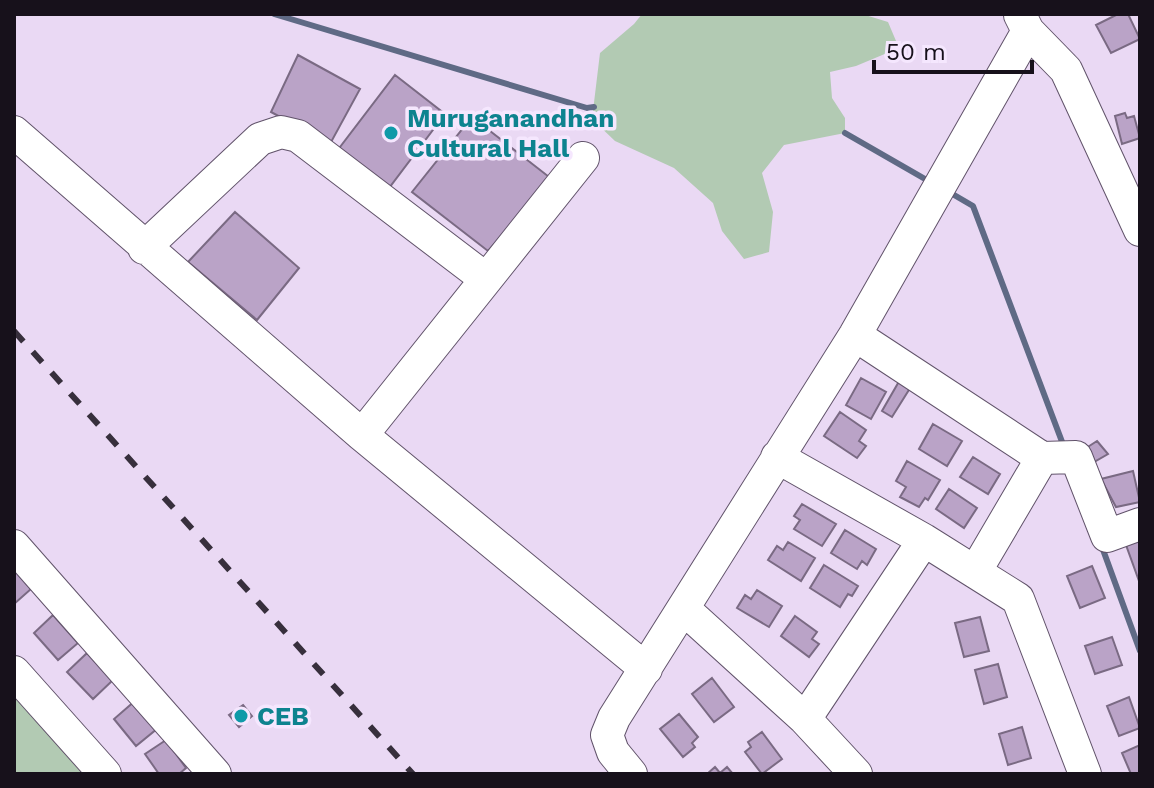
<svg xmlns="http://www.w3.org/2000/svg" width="1154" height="788" viewBox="0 0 1154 788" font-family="'Work Sans',sans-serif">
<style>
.green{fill:#b2cab3}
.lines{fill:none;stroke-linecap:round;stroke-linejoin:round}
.stream{stroke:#5f6a85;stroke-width:6}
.building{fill:#baa3c7;stroke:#7a6a83;stroke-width:2}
.minor-casing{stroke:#61536a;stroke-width:34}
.minor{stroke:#fff;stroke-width:32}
.rail{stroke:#372f3c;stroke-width:6;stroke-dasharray:14 14;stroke-linecap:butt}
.culture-dot{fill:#0f9aa8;stroke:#f5e7fe;stroke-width:3}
.labels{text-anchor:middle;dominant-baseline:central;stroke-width:7;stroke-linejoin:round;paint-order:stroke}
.culture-label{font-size:26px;font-weight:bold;fill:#0d838f;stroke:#f5e7fe;text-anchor:start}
</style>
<rect width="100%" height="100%" fill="#ead9f4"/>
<!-- green -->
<path class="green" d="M642 14H862L888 22 899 48 856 66 830 72 832 98 845 118V133L784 145 762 173 773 212 769 252 744 259 722 231 713 203 674 168 615 141 592 119 600 53 634 24Z
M14 688 88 774H14Z"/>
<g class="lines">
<!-- stream -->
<path class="stream" d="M274 14 587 108 594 107
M845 133 932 183
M949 192 973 206 1064 447
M1102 547 1140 651"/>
</g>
<!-- building -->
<path class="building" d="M1118 14H1128L1140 39 1111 53 1096 25Z
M298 55 360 89 330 144 271 112Z
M395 75 445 114 389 188 337 151Z
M1125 113 1127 118 1134 116 1140 138 1122 144 1115 116Z
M472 117 553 180 488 251 412 192Z
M235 212 299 268 257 320 188 262Z
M861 378 886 392 871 419 846 405Z
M901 378 912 385 892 417 882 411Z
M840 412 866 430 859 441 866 446 857 458 824 436Z
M933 424 962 441 947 466 919 449Z
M1097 441 1108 454 1087 466 1080 452Z
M973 457 1000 474 988 494 960 477Z
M907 461 940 480 928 500 925 498 919 507 900 497 906 487 896 481Z
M1133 471 1140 502 1116 507 1101 479Z
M949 489 977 508 964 528 936 509Z
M802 504 836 524 822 546 794 529 800 520 794 516Z
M845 530 876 549 867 565 862 561 857 569 831 553Z
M1140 539V580L1139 581 1126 545Z
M788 542 815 558 801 581 768 560 777 546 783 550Z
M824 565 858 586 852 596 848 594 840 607 810 588Z
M1092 566 1105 598 1080 608 1067 576Z
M14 569 31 589 14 604Z
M757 590 782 606 769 627 737 608 745 595 751 599Z
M53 615 78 643 58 660 34 633Z
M795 616 817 632 812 639 819 644 809 657 781 636Z
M980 617 989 651 964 657 955 623Z
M1112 637 1122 665 1095 674 1085 646Z
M87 653 113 680 93 699 67 672Z
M998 664 1007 697 984 704 975 670Z
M712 678 734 707 714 722 692 694Z
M1129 697 1140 728 1119 736 1107 706Z
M136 700 158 728 136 746 114 719Z
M243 705 252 716 239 727 229 715Z
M679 714 698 737 692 743 695 747 683 757 660 729Z
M1022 727 1031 758 1008 765 999 734Z
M762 732 782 759 762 774 745 752 751 747 748 742Z
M166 740 186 768 179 774H159L145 754Z
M1140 745V774H1131L1122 753Z
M715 767 720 773 727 767 733 774H707Z"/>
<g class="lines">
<!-- minor casing -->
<g class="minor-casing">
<path id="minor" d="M1020 15 1028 31 1066 70 1140 230
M14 132 362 435 646 669
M144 248 260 139 281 132 298 136 486 279
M855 335 1042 458 975 572
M362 435 583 158
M777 457 924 540 1018 599 1085 774
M1042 458 1076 457 1107 536 1140 524
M14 546 215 774
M684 609 805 719 856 774
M14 672 105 774
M805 719 924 540
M631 774 613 752 607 735 614 718 855 335 1028 31"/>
</g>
<!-- minor -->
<use href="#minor" class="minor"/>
<!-- rail -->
<path class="rail" d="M14 331 413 774"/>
</g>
<!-- markers -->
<g class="culture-dot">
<circle cx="391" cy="133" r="8"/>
<circle cx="241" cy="716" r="8"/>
</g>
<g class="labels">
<!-- culture labels -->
<g class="culture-label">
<text x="407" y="118">Muruganandhan<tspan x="407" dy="30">Cultural Hall</tspan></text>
<text x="257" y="716">CEB</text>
</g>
</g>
<!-- border -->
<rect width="1154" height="788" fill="none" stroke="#17111b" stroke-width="32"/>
<!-- scale -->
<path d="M874 60v12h158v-12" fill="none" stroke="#17111b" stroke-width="4"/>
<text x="886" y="60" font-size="24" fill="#17111b" stroke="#f5e7fe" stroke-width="6" paint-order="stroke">50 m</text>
</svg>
